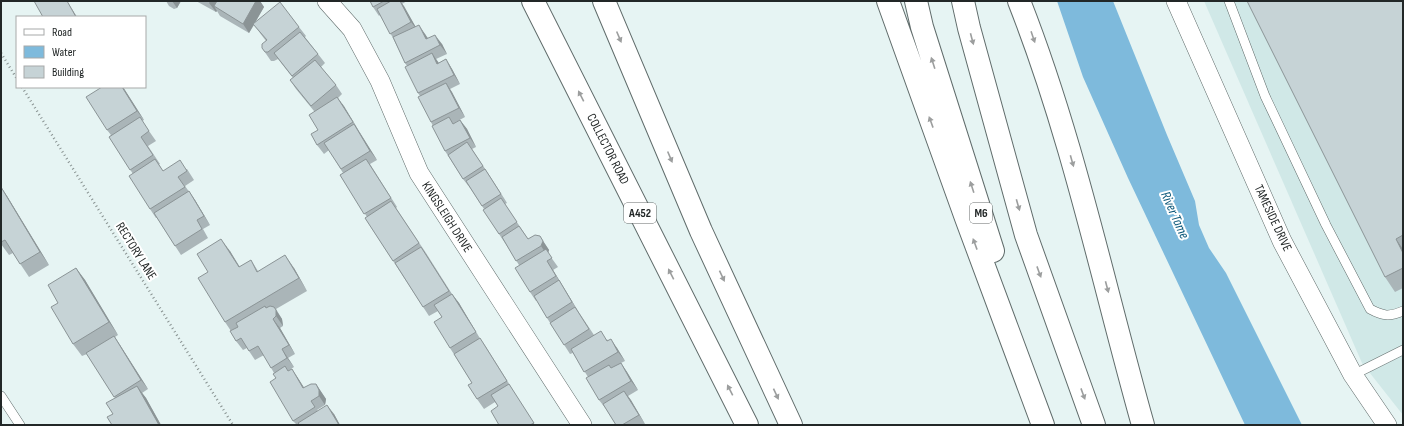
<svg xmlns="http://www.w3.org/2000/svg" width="1404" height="426" viewBox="0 0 1404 426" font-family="'Sofia Sans Condensed',sans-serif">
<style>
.built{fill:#d0e8e7}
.water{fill:#7ebadc}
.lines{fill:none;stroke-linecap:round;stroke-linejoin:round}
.lane-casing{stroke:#606c6b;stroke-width:10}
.street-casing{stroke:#606c6b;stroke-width:20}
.highway-casing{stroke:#606c6b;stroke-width:24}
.path{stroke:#889291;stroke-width:2.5;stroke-dasharray:1 3;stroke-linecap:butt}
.lane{stroke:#fff;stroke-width:9}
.street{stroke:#fff;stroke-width:19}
.highway{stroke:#fff;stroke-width:22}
.wall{fill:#aab5b8}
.shaded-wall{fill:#8b9496}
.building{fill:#c6d3d6;stroke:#8b9496}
.oneway{fill:#9c9e9e}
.labels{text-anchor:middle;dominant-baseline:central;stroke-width:4;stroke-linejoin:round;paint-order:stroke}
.shield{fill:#fff;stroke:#646868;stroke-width:1}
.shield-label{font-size:12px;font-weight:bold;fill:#222727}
.street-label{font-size:13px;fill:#222727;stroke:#fff}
.water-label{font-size:14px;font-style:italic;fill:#0b587a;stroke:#fff}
</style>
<rect width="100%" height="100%" fill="#e6f4f3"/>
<!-- built -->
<path class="built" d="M1204 1H1403V415L1362 363Z"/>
<!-- water -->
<path class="water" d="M1057 1H1113L1167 135 1195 201 1199 225 1209 248 1226 273 1302 425H1245L1128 178 1083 77Z"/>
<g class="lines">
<!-- lane casing -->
<g class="lane-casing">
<path id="lane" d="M1229 1 1265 96 1326 225 1370 309C1383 316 1389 317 1403 311
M1353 375 1403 350
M1 396 20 425"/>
</g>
<!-- street casing -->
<g class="street-casing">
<path id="street" d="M327 1 352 29 380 81 419 173 582 425
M1176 1 1282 241 1353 375 1387 425"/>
</g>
<!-- highway casing -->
<g class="highway-casing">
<path id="highway" d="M533 1 747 425
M604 1 701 231 791 425
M888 1 966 218 1043 425
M916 1 922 27 993 251
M963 1 969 28 1026 235 1094 425
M1019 1C1073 138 1103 283 1143 425"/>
</g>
<!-- path -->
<path class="path" d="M1 53 17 79
M22 87 233 425"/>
<!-- lane -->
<use href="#lane" class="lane"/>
<!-- street -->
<use href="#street" class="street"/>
<!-- highway -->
<use href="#highway" class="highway"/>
</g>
<!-- wall -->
<path class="wall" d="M166 1H181L177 8 174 9 169 6Z
M196 1H260L264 7 255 23 299 27 306 36 305 37 318 54 325 63 321 67 336 85 342 94 338 98 359 131 377 160 370 164 397 207 396 208 426 253 452 294 459 303 482 342 535 425H499L498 406 495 402 484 409 477 399 472 383 450 348 442 317 438 311 429 316 365 218 367 217 340 175 343 173 329 150 324 154 317 145 318 130 314 111 296 89 290 80 293 78 278 59 274 61H271L262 48 266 41 254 25 249 33 220 16 217 11 216 12Z
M370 1H407L402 4 415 26 425 34 428 38 442 44 447 54 436 59 439 63 446 59 452 69 460 84 450 89 465 117 454 123 460 120 467 129 476 147 472 149 507 203 505 204 528 239 540 236 549 250 548 253 558 267 553 270 578 311 594 335 608 340 617 348 625 361 621 363 627 372 638 390 628 396 645 424 644 425H616L606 409 599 400 588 377 573 353 570 354 547 318 537 301H536L530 292 519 265 505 243 499 234 484 209 470 188 463 179 445 151 433 126 431 122 420 96 418 93 407 66 405 63 393 38 380 15 379 16 373 7Z
M1403 1V288L1395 292 1385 277Z
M123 87 144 120 142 121 156 141 148 146 160 164H159L163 171 187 169 194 180 185 186 195 200 210 225 203 229 208 238 181 255 157 218H156L150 209 133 174 109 137 111 135 107 130Z
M1 187 7 196 49 265 29 277 13 253 9 255 1 244Z
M230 251 240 267 251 260 258 271 294 268 307 291 276 309 282 319 283 326 280 328 295 354 288 358 294 367 288 371 292 369 304 388 316 384 326 399 325 405 317 410 318 411 334 414 340 425H297L293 421 276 378 274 373 264 355 255 360 247 348 243 350 236 341 231 331 225 322 208 272Z
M76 268 85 280 118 335 115 337 148 389 142 393 146 398 161 425H112L115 398 87 354 82 356 73 344 58 303Z"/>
<!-- shaded-wall -->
<path class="shaded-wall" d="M67 1 77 17H76Z
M172 1H181L177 8Z
M210 1H222L214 6 217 11 216 12 209 3Z
M256 1H260L264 7 249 33 243 24Z
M400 1 404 6 418 31 411 22Z
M419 25 425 34 433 48 426 39Z
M435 35 442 44 447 54 440 45Z
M432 53 438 62 444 73 437 64Z
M446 59 452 69 460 84 454 75Z
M446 83 452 92 465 117 459 108Z
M122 87H123L144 120 137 111Z
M337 97 344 106 359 131 353 122Z
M460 120 467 129 476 147 470 138Z
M354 124 360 133 377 160 370 151Z
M467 142 491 178 507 203 501 194Z
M1 187 7 196 49 265 40 252Z
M189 191 195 200 210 225 204 216Z
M221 239 230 251 247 280 239 267Z
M1396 239 1403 249V253Z
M543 241 549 250 548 253 558 267 548 253 547 255 541 246Z
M421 247 427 256 455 300 449 291Z
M285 255 294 268 307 291 299 278Z
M547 261 553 270 578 311 596 338 572 302Z
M76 268 85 280 118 335 109 322Z
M452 294 459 303 482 342 476 332Z
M276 310 282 319 283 326 276 316Z
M273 319 280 328 295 354 289 345Z
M114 336 120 345 148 389 141 380Z
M480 338 486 347 513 390 507 381Z
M611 339 617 348 625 361 618 352Z
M282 349 294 367 287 358Z
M621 363 627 372 638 390 631 381Z
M292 369 298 378 310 397 303 388Z
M316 384 326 399 325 405 319 396Z
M137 386 146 398 161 425H159Z
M624 391 631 400 645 424 639 415Z
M327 405 334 414 340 425H339Z"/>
<!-- building -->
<path class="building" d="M34 1H67L76 17H43Z
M217 1H256L243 24 214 6Z
M370 1H384L373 7Z
M391 1H400L411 22 390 34 377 9Z
M1247 1H1403V235L1396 239 1403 253V268L1385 277Z
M280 2 299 27 268 52H265L262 48V44L267 40 253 24Z
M419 25 426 39 435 35 440 45 405 63 393 37Z
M300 32 318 54 292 76 274 53Z
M432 53 437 64 446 59 454 75 418 93 405 67Z
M315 60 336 85 311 106 290 80Z
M446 83 459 108 431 122 418 97Z
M102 87H122L137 111 107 130 86 97Z
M337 97 353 122 317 145 311 134 318 130 309 115Z
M140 117 149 131 141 137 153 155 130 170 109 137Z
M449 117 453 124 460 120 470 138 445 151 432 126Z
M354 124 370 151 341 169 324 143Z
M467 142 483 166 463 179 448 155Z
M155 159 163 171 180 160 187 171 178 177 185 187 150 209 129 176Z
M366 159 391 198 364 214 340 175Z
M485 169 501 194 482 206 466 181Z
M1 187 40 252 20 264 5 240 1 242Z
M189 191 204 216 197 220 202 229 175 246 154 213Z
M501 198 517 222 499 234 483 210Z
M391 201 419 243 393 261 365 218Z
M519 226 528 239 535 235 540 236 543 241 541 246 516 261 502 237Z
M221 239 239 267 251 260 257 272 285 255 299 278 225 322 198 278 208 272 197 254Z
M421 247 449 291 423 307 395 263Z
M546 249 552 258 547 261 556 276 530 292 515 268Z
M76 268 109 322 73 344 51 307 58 303 48 285Z
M559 280 572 302 547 318 534 296Z
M452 294 476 332 450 348 434 322 442 317 434 305Z
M265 306 266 308 270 306 274 307 276 310V316L273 319 289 345 282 349 287 358 271 368 258 346 249 351 241 338 236 341 230 331 238 327 236 323Z
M575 307 589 329 564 345 550 323Z
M601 331 607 341 611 339 618 352 584 372 571 349Z
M114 336 141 380 114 397 86 353Z
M480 338 507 381 477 399 468 385 472 383 454 354Z
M621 363 631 381 599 400 586 378 609 365 611 368Z
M285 366 288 371 292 369 303 388 311 384H316L319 390V396L311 401 315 407 293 421 270 382 276 378 273 374Z
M509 384 534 423 530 425H499L491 411 498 406 491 395Z
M137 386 159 425H112L107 417 113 414 106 403Z
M624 391 639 415 622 425H616L603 404Z
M327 405 339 425H300L298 423Z"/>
<!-- one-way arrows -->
<defs><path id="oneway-solid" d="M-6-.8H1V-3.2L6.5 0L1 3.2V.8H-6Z"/></defs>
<g class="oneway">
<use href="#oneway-solid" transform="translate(619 37) rotate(67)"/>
<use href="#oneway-solid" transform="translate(1033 37) rotate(71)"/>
<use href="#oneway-solid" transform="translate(972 39) rotate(75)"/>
<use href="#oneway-solid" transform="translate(933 63) rotate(-108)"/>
<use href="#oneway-solid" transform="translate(581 96) rotate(-117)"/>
<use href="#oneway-solid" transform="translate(931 122) rotate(-110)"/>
<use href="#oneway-solid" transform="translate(670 157) rotate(67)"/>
<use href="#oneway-solid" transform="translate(1072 161) rotate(74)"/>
<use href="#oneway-solid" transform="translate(972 187) rotate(-108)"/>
<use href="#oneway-solid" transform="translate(1018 205) rotate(74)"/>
<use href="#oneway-solid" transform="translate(975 244) rotate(-110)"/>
<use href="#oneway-solid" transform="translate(1039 272) rotate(70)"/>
<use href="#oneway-solid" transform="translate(671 274) rotate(-117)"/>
<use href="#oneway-solid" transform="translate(722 276) rotate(65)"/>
<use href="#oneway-solid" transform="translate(1107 287) rotate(75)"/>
<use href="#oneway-solid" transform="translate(730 390) rotate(-117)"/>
<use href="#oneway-solid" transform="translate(776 394) rotate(65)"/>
<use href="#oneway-solid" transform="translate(1083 394) rotate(70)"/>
</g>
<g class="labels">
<!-- shield labels -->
<g class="shield">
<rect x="624" y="203" width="32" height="20" rx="3"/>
<rect x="970" y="203" width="22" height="20" rx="3"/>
</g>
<g class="shield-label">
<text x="640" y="213">A452</text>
<text x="981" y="213">M6</text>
</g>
<!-- street labels -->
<g class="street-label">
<text transform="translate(608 149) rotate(63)">COLLECTOR ROAD</text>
<text transform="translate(447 217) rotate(57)">KINGSLEIGH DRIVE</text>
<text transform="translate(1273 218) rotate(65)">TAMESIDE DRIVE</text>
<text transform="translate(136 251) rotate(58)">RECTORY LANE</text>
</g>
<!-- water labels -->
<g class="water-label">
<text transform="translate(1175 215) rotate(66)">River Tame</text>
</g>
</g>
<!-- border -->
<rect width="1404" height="426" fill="none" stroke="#222727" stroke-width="4"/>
<!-- legend -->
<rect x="16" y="16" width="130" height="72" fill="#ffffff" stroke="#a7a9a9"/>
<rect x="24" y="29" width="20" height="6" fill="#ffffff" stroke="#a7a9a9"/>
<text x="52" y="36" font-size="12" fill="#222727">Road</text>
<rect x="24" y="46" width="20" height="12" fill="#7ebadc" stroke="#a7a9a9"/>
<text x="52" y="56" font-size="12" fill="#222727">Water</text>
<rect x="24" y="66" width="20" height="12" fill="#c6d3d6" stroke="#a7a9a9"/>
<text x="52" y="76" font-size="12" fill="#222727">Building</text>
</svg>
